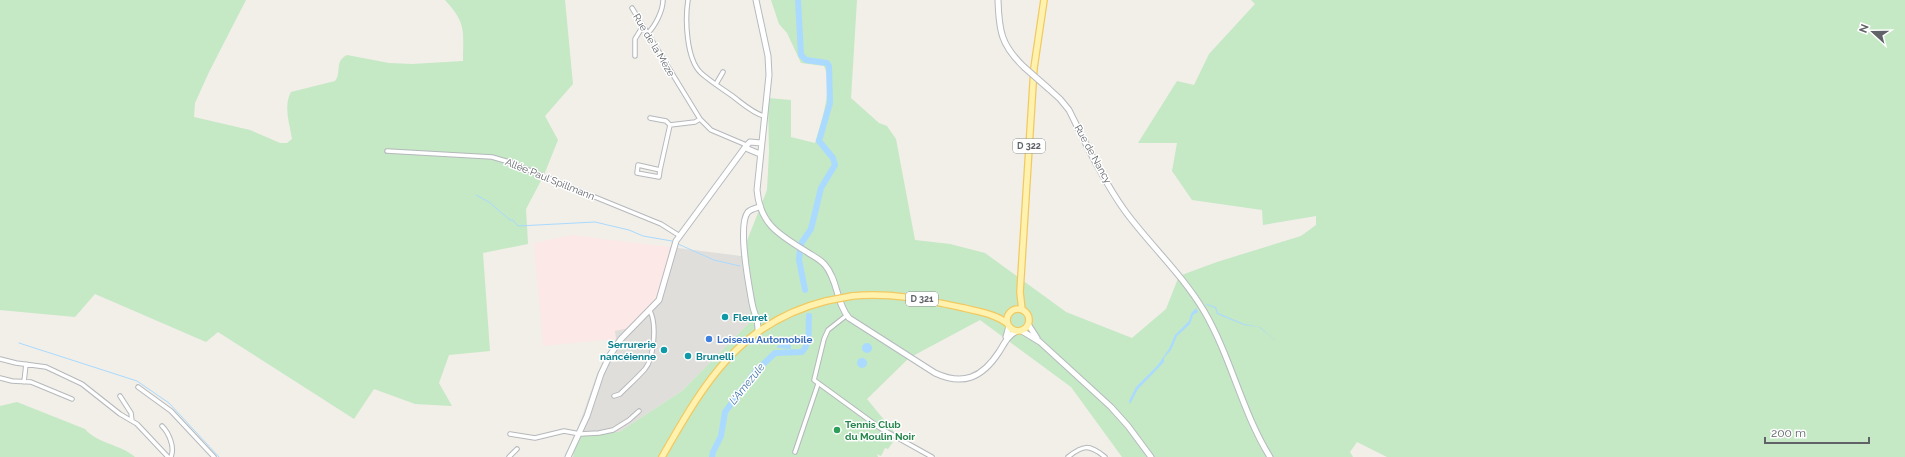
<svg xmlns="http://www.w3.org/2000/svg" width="1905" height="457" viewBox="0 0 1905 457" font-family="Raleway,sans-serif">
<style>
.industrial{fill:#e0deda}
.medical{fill:#fce8e6}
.green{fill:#c5e8c5}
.water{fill:#aadaff}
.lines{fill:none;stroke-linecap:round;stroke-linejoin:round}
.stream{stroke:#aadaff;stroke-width:1}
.river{stroke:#aadaff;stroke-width:6}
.street-casing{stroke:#b5b8bc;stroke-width:5.5}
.secondary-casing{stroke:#b6babf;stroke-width:7}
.primary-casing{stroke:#f2c960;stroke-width:8}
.street{stroke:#fff;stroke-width:3.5}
.secondary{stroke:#fff;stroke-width:5}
.primary{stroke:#fff2af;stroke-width:5.5}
.secondary-bridge-casing{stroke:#b6babf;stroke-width:7;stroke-linecap:butt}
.primary-bridge-casing{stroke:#f2c960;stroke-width:8;stroke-linecap:butt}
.secondary-bridge{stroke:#fff;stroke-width:5}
.primary-bridge{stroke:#fff2af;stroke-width:5.5}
.culture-dot{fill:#0f9aa8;stroke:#fff;stroke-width:1.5}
.shop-dot{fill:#3f7fe0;stroke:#fff;stroke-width:1.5}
.leisure-dot{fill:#2e9e5b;stroke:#fff;stroke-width:1.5}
.labels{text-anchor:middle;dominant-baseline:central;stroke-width:3;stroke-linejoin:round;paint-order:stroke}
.shield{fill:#fff;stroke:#8f9295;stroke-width:1}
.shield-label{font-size:9px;font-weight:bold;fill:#5f6368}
.street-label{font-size:10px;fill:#5f6368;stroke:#fff}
.culture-label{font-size:10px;font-weight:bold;fill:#0d838f;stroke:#fff;text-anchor:start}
.shop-label{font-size:10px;font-weight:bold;fill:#366cbe;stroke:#fff;text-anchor:start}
.leisure-label{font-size:10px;font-weight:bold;fill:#27864d;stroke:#fff;text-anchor:start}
.water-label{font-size:11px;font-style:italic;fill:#4174aa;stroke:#fff}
</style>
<rect width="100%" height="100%" fill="#f1efe8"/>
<!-- industrial -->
<path class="industrial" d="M670 247 741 256 751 321 682 391 619 432 577 431 597 374 616 339 614 331 662 286Z"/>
<!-- medical -->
<path class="medical" d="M572 235 670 247 662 286 658 297 629 328 615 331 616 339 543 346 534 243Z"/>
<!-- green -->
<path class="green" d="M0 0H246L209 72 195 103 194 117 250 130 280 143H287L292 139C290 125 283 106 291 92L335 81C342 73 334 61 347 55L389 63 412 64 463 61C463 31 467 24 445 0H565L573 84 545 116 558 140 544 175 526 209 528 244 483 253 490 351 449 355 439 383 452 406 415 404 374 389 354 419 218 332 206 342 95 294 75 317 0 310Z
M771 0H857L851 98 879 123 887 126 896 139 915 240 950 244 985 253 1066 312 1132 338 1166 309 1179 276 1217 262 1301 236 1316 225V216L1263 225 1262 210 1192 200 1172 171 1177 143H1138L1177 81 1194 85 1209 54 1255 4 1251 0H1905V457H1387L1357 442 1350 452 1353 457H1122L1071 387 980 320 909 358 867 399 894 432 889 439 893 442 888 449 885 448 881 456 877 454 878 457H573L577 431 619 432 682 391 751 321 741 256 767 190 769 152 768 98 791 100V137L815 143C821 122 834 86 824 66L801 63 787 33 779 24Z
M17 402 85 429C98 444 120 444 135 457H0V406Z"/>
<!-- water -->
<path class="water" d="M1207 304 1216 307 1218 313 1244 324 1260 327 1277 342 1259 327 1244 325 1217 314 1215 308 1207 305 1205 306Z
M1196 308 1198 312 1193 315 1190 324 1177 336 1171 350 1164 358V362L1138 389 1130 404 1129 401 1136 387 1158 365 1169 349 1175 335 1189 321 1191 314Z
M787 342 791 345V349L777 348V346Z
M862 348a5 5 0 1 1 10 0a5 5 0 1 1-10 0Z
M857 363a5 5 0 1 1 10 0a5 5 0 1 1-10 0Z"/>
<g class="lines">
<!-- stream -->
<path class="stream" d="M476 195 489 202 510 220H513L518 226 595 222 629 230 643 236 672 241
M678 244 714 260 740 266
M19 343 137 381 169 403 219 457"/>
<!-- river -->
<path class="river" d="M798 0 801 55 806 60 827 63 829 66 830 103 819 141 833 158 835 165 821 188 811 229 802 242 800 249 799 260 805 290
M712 457 713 452 721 436 725 412 755 372 775 353 802 352C811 343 808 328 809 316"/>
<!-- street casing -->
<g class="street-casing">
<path id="street" d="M688 0C685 19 686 59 701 73 710 81 721 88 731 95 741 102 752 113 764 116
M632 8 700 119 711 130 744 144 746 146
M648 33C655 26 663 11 663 0
M635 56V39L643 26
M716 84 723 72
M650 118 666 121 670 125
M387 151 492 157 509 162 661 224 680 236
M660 170 638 165 637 173 659 177 660 170 670 125 695 122 700 119
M847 315 828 330 824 339 814 380 880 428 932 457
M0 359 16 363 46 367 82 384 120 414 137 424 168 457
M0 378 12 381 31 382 72 399
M24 382 26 364
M138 387 171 411 214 457
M120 396 131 413 132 421
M614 396 620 394C628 386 637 378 645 369 654 358 657 324 650 311
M162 426C169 433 175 447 171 457
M510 434 535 438 564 431 580 434 599 433 613 430 629 420 639 411
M795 452 818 384
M509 457 517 449
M1068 457C1083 445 1089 444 1105 457"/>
</g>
<!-- secondary casing -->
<g class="secondary-casing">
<path id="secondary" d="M756 0 768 56 769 75 757 190C760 225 780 235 807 252 813 256 820 259 825 265 838 280 836 303 849 318L935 373C963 386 982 378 999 352 1004 344 1008 335 1017 331
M998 0C999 31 1001 45 1024 67
M1049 89 1060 99 1069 110C1085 142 1104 182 1125 211 1150 245 1182 274 1204 311 1231 357 1242 412 1270 457
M746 146 748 149 760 154
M1028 324 1037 338
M1022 331 1040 342 1111 407 1128 426 1151 457
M758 332C759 319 754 315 752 303 749 286 737 225 748 212 751 209 756 208 759 207
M1006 337 1009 326
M568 457 587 416 601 374 610 355 621 339 659 300 676 241 746 146 750 142 761 143"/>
</g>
<!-- primary casing -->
<g class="primary-casing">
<path id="primary" d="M852 296C891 292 927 300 964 308 979 312 995 314 1007 323
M1007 320a11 11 0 1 1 22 0a11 11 0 1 1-22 0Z
M1022 310 1020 292 1034 68 1044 0
M662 457C704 384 738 323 826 301"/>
</g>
<!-- street -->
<use href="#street" class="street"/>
<!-- secondary -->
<use href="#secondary" class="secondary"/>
<!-- primary -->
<use href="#primary" class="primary"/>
<!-- secondary-bridge casing -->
<g class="secondary-bridge-casing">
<path id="secondary-bridge" d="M1024 67 1049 89"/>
</g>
<!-- primary-bridge casing -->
<g class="primary-bridge-casing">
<path id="primary-bridge" d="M826 301 852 296"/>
</g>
<!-- secondary-bridge -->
<use href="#secondary-bridge" class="secondary-bridge"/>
<!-- primary-bridge -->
<use href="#primary-bridge" class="primary-bridge"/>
</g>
<!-- markers -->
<g class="culture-dot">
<circle cx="725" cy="317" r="4"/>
<circle cx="664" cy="350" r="4"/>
<circle cx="688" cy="356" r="4"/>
</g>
<circle class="shop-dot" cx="709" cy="339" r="4"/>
<circle class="leisure-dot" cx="837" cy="430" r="4"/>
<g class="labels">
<!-- shield labels -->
<g class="shield">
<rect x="1013" y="139" width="32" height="14" rx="3"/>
<rect x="906" y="292" width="32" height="14" rx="3"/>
</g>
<g class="shield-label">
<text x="1029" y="146">D 322</text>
<text x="922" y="299">D 321</text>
</g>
<!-- street labels -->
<g class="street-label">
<text transform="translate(654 45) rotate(59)">Rue de la Mèze</text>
<text transform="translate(1093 154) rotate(61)">Rue de Nancy</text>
<text transform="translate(550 179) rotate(22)">Allée Paul Spillmann</text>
</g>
<!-- culture labels -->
<g class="culture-label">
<text x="733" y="317">Fleuret</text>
<text x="656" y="344" text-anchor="end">Serrurerie<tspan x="656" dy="12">nancéienne</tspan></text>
<text x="696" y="356">Brunelli</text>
</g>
<!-- shop labels -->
<g class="shop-label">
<text x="717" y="339">Loiseau Automobile</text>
</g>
<!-- leisure labels -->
<g class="leisure-label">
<text x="845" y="424">Tennis Club<tspan x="845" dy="12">du Moulin Noir</tspan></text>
</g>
<!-- water labels -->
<g class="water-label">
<text transform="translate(747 384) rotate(-51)">L'Amezule</text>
</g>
</g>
<!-- north arrow -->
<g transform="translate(1873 32) rotate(291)" stroke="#ffffff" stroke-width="3" paint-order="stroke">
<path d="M0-3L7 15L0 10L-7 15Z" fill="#5f6368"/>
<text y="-6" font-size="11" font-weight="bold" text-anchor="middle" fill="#5f6368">N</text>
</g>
<!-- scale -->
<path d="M1765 437v6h104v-6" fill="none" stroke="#5f6368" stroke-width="2"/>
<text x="1771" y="437" font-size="12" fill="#5f6368" stroke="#ffffff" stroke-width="3" paint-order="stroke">200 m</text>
</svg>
